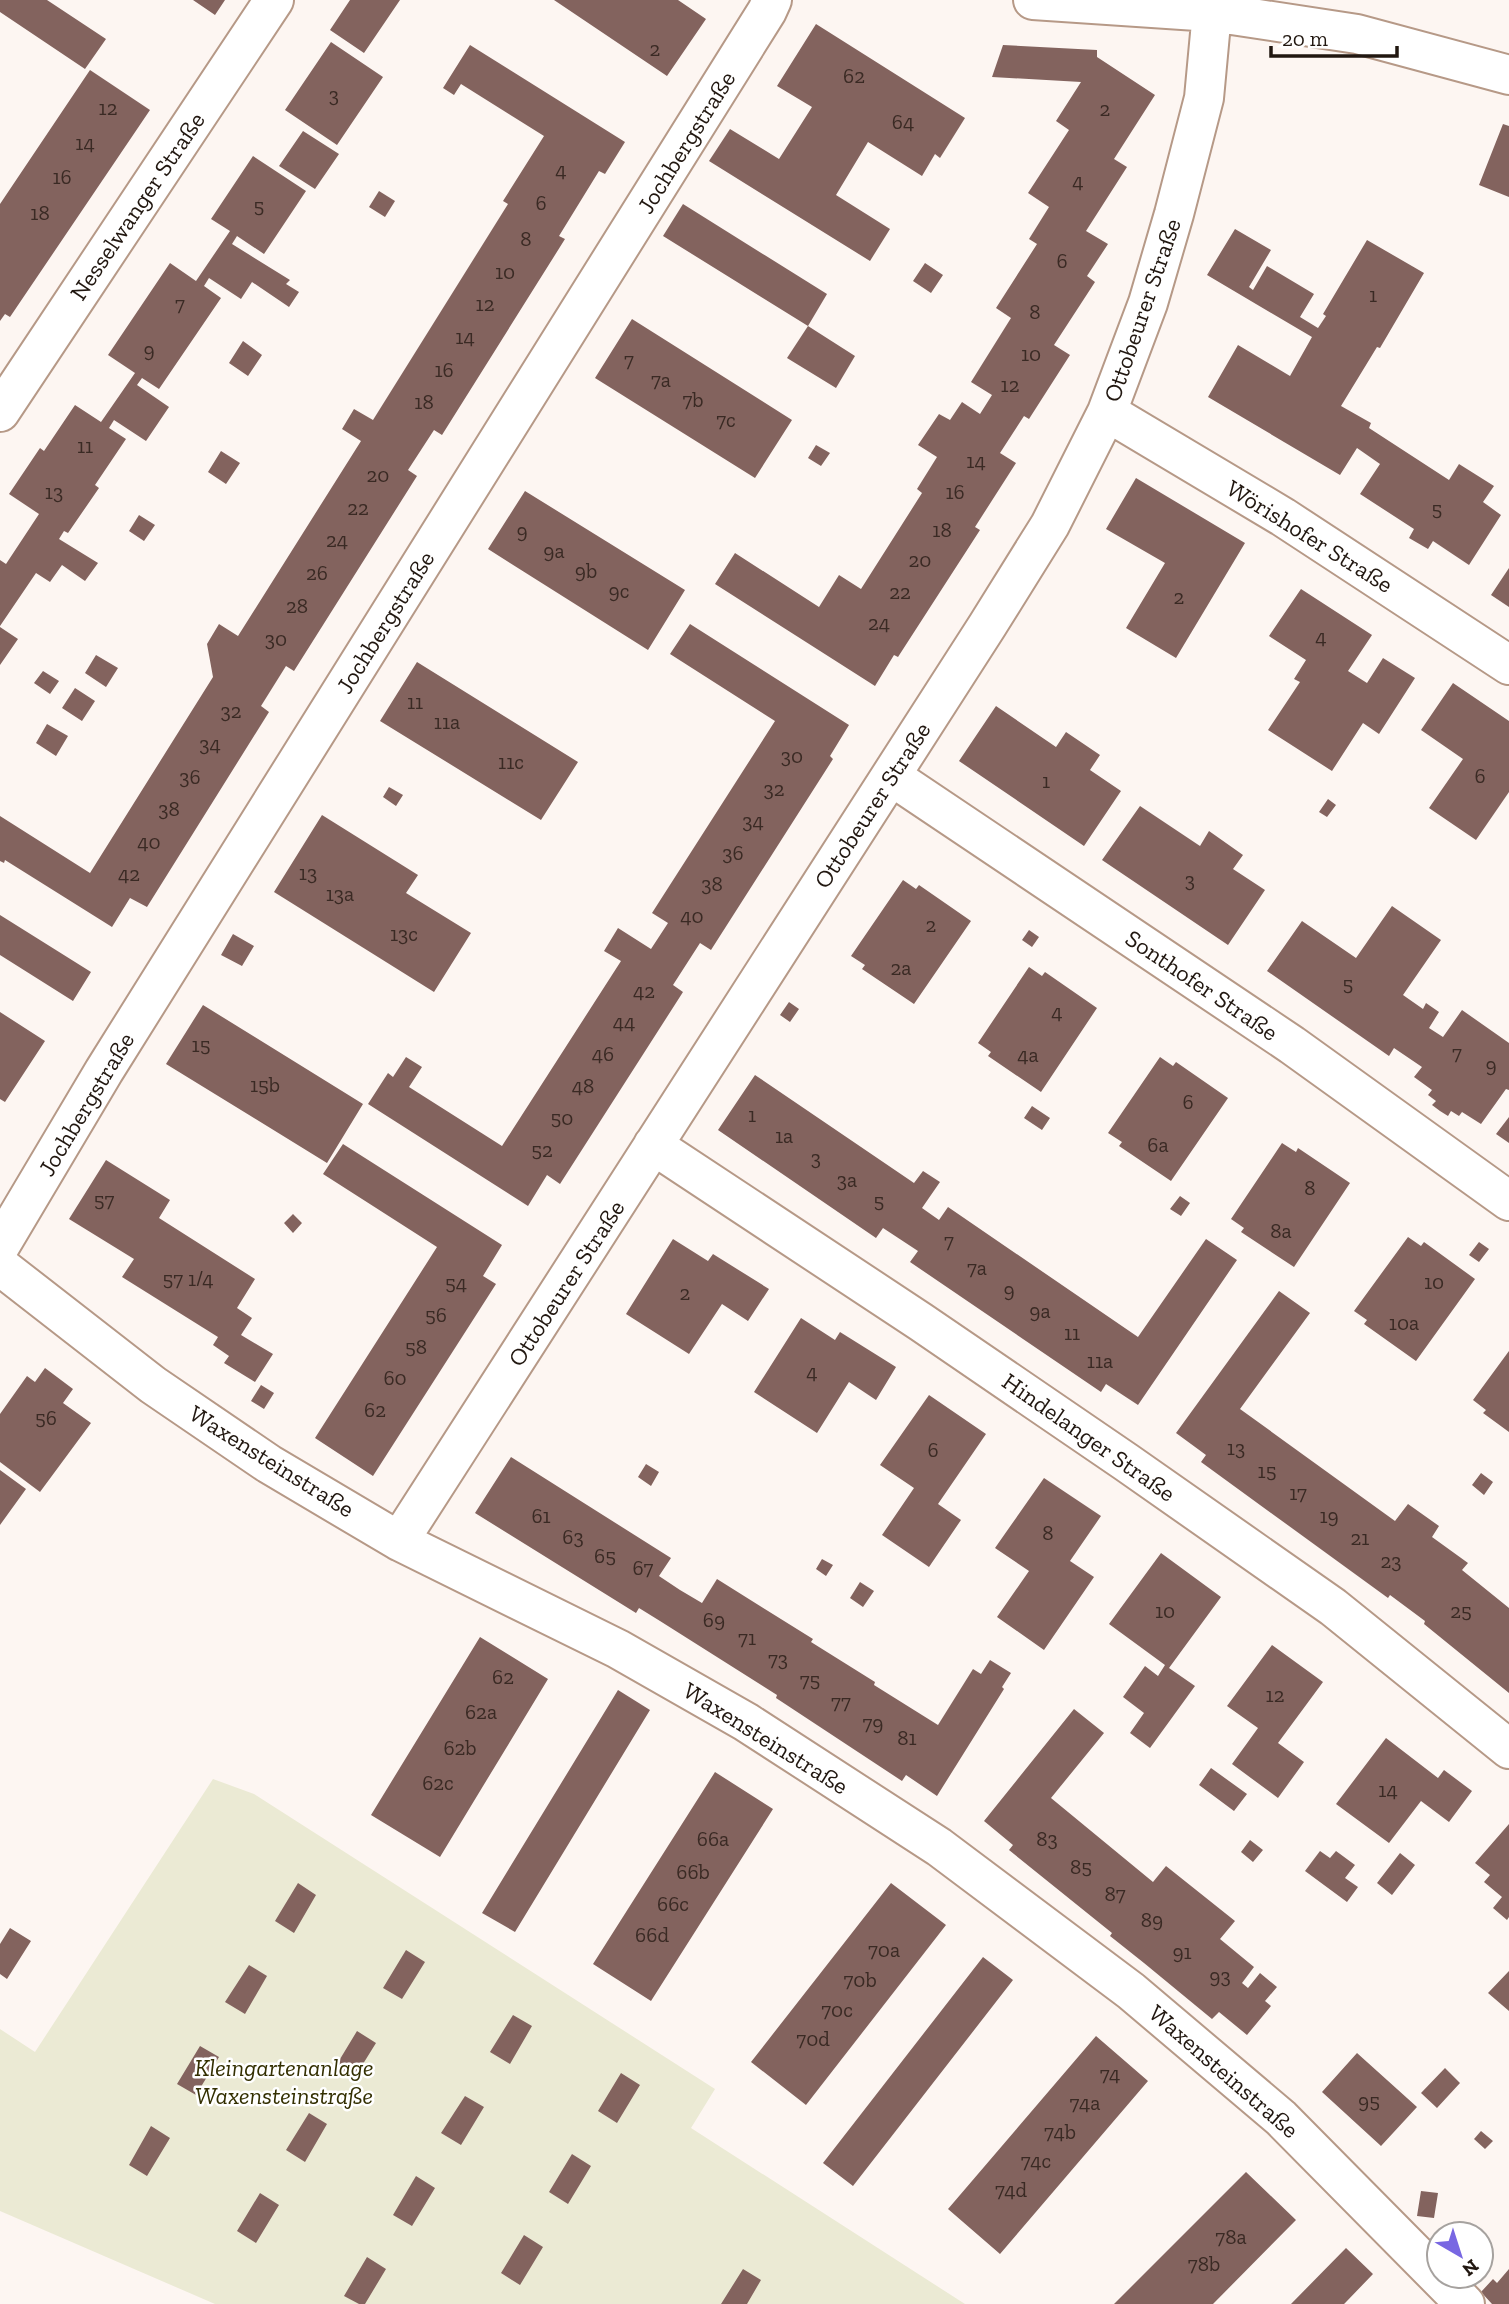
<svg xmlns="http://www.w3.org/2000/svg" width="1509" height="2304" viewBox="0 0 1509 2304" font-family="'Zilla Slab',serif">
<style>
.green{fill:#ebead4}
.building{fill:#83635e}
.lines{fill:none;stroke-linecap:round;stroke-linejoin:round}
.minor-casing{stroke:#b69987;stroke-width:42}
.minor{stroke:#fff;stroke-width:38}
.labels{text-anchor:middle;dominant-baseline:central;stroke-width:5;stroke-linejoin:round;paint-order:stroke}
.number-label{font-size:21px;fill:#3a2a24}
.street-label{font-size:24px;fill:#211710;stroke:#fff}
.park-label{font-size:24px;font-style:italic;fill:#332f01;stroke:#fff}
</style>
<rect width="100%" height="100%" fill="#fdf6f2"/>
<!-- green -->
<path class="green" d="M213 1779 254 1794 715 2089 691 2128 965 2304H215L0 2211V2029L35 2052Z"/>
<!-- building -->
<path class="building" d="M0 0H47L106 39 85 69 0 12Z
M193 0H225L215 15Z
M350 0H400L364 53 330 30Z
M554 0H678L706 19 667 76Z
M816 24 965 118 940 158 935 154 922 176 868 142 836 195 890 229 870 261 709 161 730 129 779 159 812 107 777 86Z
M331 42 383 77 337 145 285 110Z
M470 45 625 142 605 174 599 171 559 236 565 239 442 435 434 430 408 470 417 476 294 671 286 666 261 706 269 712 147 907 130 898 112 927 5 860 4 863 0 861V816L90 873 213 677 207 644 219 624 238 636 361 441 342 429 354 409 373 420 508 204 503 201 544 136 461 84 454 95 443 88Z
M1003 45 1097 50V57L1155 95 1114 159 1127 167 1086 231 1108 244 1087 276 1095 282 1054 345 1070 355 1029 419 1024 416 1000 453 1016 463 975 527 980 530 898 657 894 655 875 686 715 584 735 553 819 607 839 575 861 589 922 493 917 489 937 457 918 445 939 414 950 420 962 402 980 414 992 395 971 382 1011 318 996 308 1037 244 1029 239 1049 207 1028 193 1069 130 1056 121 1081 82 992 77Z
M90 70 150 110 10 317 5 314 0 321V204Z
M1503 124 1509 126V197L1479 185Z
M303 131 339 154 315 189 279 166Z
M253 156 306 191 264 254 237 236 232 244 290 280 286 284 299 292 289 307 252 282 241 299 209 278 204 286 221 298 159 389 142 378 137 385 169 407 146 441 114 420 109 428 126 439 95 485 99 488 68 533 64 531 59 539 98 563 85 581 62 565 50 582 36 573 0 626V560L6 564 39 514 9 494 40 448 44 451 75 405 101 422 135 373 108 355 170 263 196 281 230 231 211 219Z
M379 191 395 201 385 217 369 207Z
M683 204 827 294 808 326 855 356 836 388 787 358 808 326 663 236Z
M1235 229 1271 250 1249 287 1253 290 1267 266 1314 294 1300 317 1318 328 1326 316 1323 314 1367 240 1424 273 1380 348 1377 347 1341 406 1371 423 1369 428 1449 480 1459 464 1494 486 1483 502 1501 515 1469 565 1433 541 1428 549 1409 538 1414 529 1360 494 1380 464 1357 448 1340 475 1208 397 1238 345 1290 376 1312 337 1207 275Z
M925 263 943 275 931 293 913 281Z
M632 319 792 420 755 478 595 378Z
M243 341 262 355 248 376 229 363Z
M816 445 830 453 821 466 808 458Z
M221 451 240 463 226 484 208 472Z
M1136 478 1245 543 1176 658 1126 628 1165 563 1106 529Z
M525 491 685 590 648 650 488 549Z
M139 515 155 525 144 541 129 531Z
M1509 568V607L1491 595Z
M1301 589 1372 635 1348 671 1367 683 1383 658 1415 678 1379 734 1363 723 1332 771 1268 730 1300 682 1294 679 1306 660 1269 636Z
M690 624 849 725 830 756 833 759 711 950 700 943 673 985 683 992 560 1184 547 1175 528 1206 368 1104 388 1073 393 1077 406 1057 422 1067 409 1087 502 1146 621 961 604 951 618 928 651 949 668 923 652 913 775 721 670 654Z
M0 627 18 639 0 665Z
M96 655 118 668 106 687 85 673Z
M417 662 578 762 541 820 380 721Z
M43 671 59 681 50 694 34 683Z
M1453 683 1509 721V792L1476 840 1429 808 1463 759 1421 730Z
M75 688 95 701 82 721 62 708Z
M996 706 1056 747 1066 732 1100 755 1090 770 1121 791 1084 846 959 761Z
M47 724 68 736 56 756 36 743Z
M389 787 403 795 396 806 383 797Z
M1328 799 1336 805 1327 817 1319 812Z
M1140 806 1200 846 1209 831 1243 855 1233 869 1265 890 1228 945 1102 860Z
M322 815 418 875 406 893 471 933 434 992 274 892Z
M903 880 916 889 919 885 971 921 914 1004 862 969 865 965 851 956Z
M1392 906 1441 940 1403 995 1423 1009 1426 1003 1439 1012 1429 1028 1443 1037 1462 1010 1509 1043V1090L1506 1089 1481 1124 1462 1112 1459 1116 1451 1111 1448 1116 1440 1111 1432 1105 1436 1101 1428 1095 1432 1090 1414 1077 1422 1067 1394 1048 1389 1056 1267 971 1302 921 1356 958Z
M0 915 91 972 73 1001 0 955Z
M1029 930 1039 937 1032 947 1022 940Z
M233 934 254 946 242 966 221 955Z
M1029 967 1042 976 1045 972 1097 1008 1041 1092 988 1056 991 1052 978 1043Z
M789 1002 799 1009 790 1022 780 1015Z
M203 1005 363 1104 327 1163 166 1064Z
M0 1012 45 1041 5 1102 0 1099Z
M1160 1057 1173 1066 1176 1062 1228 1098 1171 1181 1119 1146 1122 1142 1108 1133Z
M755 1075 914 1183 923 1171 940 1182 922 1208 939 1220 948 1207 1138 1337 1206 1239 1237 1260 1138 1405 1106 1384 1101 1392 910 1262 918 1251 883 1228 876 1238 718 1130Z
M1032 1106 1050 1118 1042 1130 1024 1118Z
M1509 1117V1143L1496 1134Z
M1282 1143 1296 1152 1298 1148 1350 1183 1294 1267 1241 1232 1244 1228 1231 1219Z
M343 1144 502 1245 483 1276 496 1284 373 1476 315 1438 437 1247 323 1174Z
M106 1160 170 1200 159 1218 255 1279 237 1308 252 1318 241 1335 273 1354 255 1382 224 1363 229 1356 213 1345 218 1337 122 1277 134 1259 69 1219Z
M1180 1196 1190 1203 1181 1216 1170 1209Z
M293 1214 302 1223 293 1233 284 1223Z
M1408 1237 1421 1246 1424 1242 1475 1279 1416 1361 1364 1324 1367 1320 1354 1311Z
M673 1239 708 1261 713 1254 769 1289 748 1321 722 1304 689 1354 626 1314Z
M1479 1242 1489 1249 1479 1262 1469 1255Z
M1279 1291 1310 1313 1240 1409 1395 1521 1408 1504 1439 1526 1432 1537 1468 1563 1462 1570 1509 1608V1693L1424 1624 1425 1621 1390 1595 1388 1598 1201 1462 1206 1455 1176 1433Z
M801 1318 835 1340 840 1332 896 1367 876 1400 849 1382 817 1433 754 1392Z
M1509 1351V1432L1483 1413 1486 1410 1473 1400Z
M45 1368 73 1389 63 1403 91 1423 40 1492 0 1462V1414L27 1376 35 1382Z
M261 1385 274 1393 264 1409 251 1401Z
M929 1395 986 1434 938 1504 961 1520 929 1567 882 1535 914 1488 880 1465Z
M511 1457 671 1558 659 1576 680 1590 702 1603 717 1579 813 1639 811 1642 875 1682 874 1685 938 1725 973 1669 981 1674 990 1660 1011 1673 1002 1687 1004 1689 937 1796 906 1775 902 1781 776 1698 777 1695 660 1621 639 1608 636 1613 475 1513Z
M646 1464 659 1472 651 1486 638 1477Z
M0 1470 26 1489 0 1525Z
M1481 1473 1493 1482 1484 1495 1472 1485Z
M1044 1478 1101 1516 1070 1561 1094 1577 1044 1650 997 1617 1029 1571 995 1548Z
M1161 1553 1221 1597 1169 1668 1195 1686 1150 1748 1130 1733 1144 1713 1123 1697 1145 1666 1158 1676 1165 1665 1109 1624Z
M822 1559 833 1565 826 1576 816 1569Z
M860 1582 874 1591 863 1607 850 1598Z
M480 1637 548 1679 440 1857 371 1815Z
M1272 1645 1323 1682 1278 1743 1304 1762 1278 1798 1232 1764 1258 1728 1227 1706Z
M618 1690 650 1710 515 1932 482 1913Z
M1074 1709 1104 1733 1051 1798 1153 1882 1166 1866 1235 1921 1220 1939 1254 1967 1242 1983 1248 1988 1260 1973 1277 1987 1265 2001 1271 2006 1247 2035 1219 2012 1212 2019 1144 1963 1110 1936 1112 1933 1009 1850 1013 1845 984 1821Z
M1386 1738 1438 1778 1444 1770 1472 1791 1449 1822 1421 1801 1389 1843 1336 1804Z
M1211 1768 1247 1794 1234 1811 1199 1785Z
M715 1772 773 1809 651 2001 593 1964Z
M1509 1824V1917L1507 1920 1493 1908 1502 1897 1484 1882 1490 1875 1475 1863Z
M1250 1840 1263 1850 1253 1862 1241 1852Z
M1320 1851 1330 1858 1336 1851 1355 1865 1345 1878 1358 1887 1347 1902 1305 1871Z
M1400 1853 1415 1865 1392 1895 1377 1883Z
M298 1883 316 1895 294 1933 275 1921Z
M891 1883 946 1925 806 2105 751 2062Z
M10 1928 31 1941 7 1979 0 1974V1944Z
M406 1950 425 1962 402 1999 383 1988Z
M983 1957 1013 1980 853 2186 823 2163Z
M249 1965 267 1976 245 2014 225 2002Z
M1509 1971V2011L1488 1993Z
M513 2015 532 2026 510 2064 490 2052Z
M357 2031 376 2043 353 2080 334 2069Z
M1096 2036 1148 2081 1000 2254 948 2209Z
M200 2046 219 2057 196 2095 177 2084Z
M1357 2053 1417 2107 1381 2146 1322 2092Z
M1445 2068 1460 2083 1437 2108 1421 2093Z
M621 2073 640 2085 617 2123 598 2111Z
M465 2096 484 2107 461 2145 441 2133Z
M309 2113 327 2124 305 2162 286 2150Z
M151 2126 170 2138 147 2176 129 2165Z
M1481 2131 1493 2141 1485 2149 1474 2139Z
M572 2154 591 2166 568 2204 549 2192Z
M1246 2172 1296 2220 1213 2304H1114Z
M416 2176 435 2188 412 2226 393 2215Z
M1421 2191 1438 2193 1434 2218 1417 2216Z
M260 2193 279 2205 256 2243 237 2231Z
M524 2235 543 2247 520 2285 501 2273Z
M1346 2248 1373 2274 1347 2301 1344 2304H1291Z
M367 2257 386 2269 365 2304H359L344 2296Z
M743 2269 761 2280 747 2304H721Z
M1509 2269V2304H1492L1481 2292 1493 2279 1497 2283Z"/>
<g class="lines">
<!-- minor casing -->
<g class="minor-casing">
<path id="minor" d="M1033 0 1212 12 1357 34 1509 75
M0 412 274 0
M1107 412 1283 517 1509 665
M891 776 1292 1045 1509 1201
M653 1145 921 1322 1126 1462 1333 1607 1509 1749
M0 1246 104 1071 767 11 772 0
M0 1266 153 1385 269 1464 399 1541 618 1649 746 1722 939 1847 1131 1991 1281 2118 1465 2304
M399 1541 987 626 1050 525 1107 412 1148 303 1174 214 1204 98 1212 12"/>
</g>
<!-- minor -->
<use href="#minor" class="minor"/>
</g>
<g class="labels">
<!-- number labels -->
<g class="number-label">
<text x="655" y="48">2</text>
<text x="854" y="75">62</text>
<text x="334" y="94">3</text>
<text x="108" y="107">12</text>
<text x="1105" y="108">2</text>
<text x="903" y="121">64</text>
<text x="85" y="142">14</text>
<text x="561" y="169">4</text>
<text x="62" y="176">16</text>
<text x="1078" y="180">4</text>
<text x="541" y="202">6</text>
<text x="259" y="205">5</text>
<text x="40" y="212">18</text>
<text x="526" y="238">8</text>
<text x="1062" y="260">6</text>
<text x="505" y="271">10</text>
<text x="1373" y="294">1</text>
<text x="180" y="303">7</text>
<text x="485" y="303">12</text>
<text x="1035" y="311">8</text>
<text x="465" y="336">14</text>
<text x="149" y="349">9</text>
<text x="1031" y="353">10</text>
<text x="629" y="359">7</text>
<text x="444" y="369">16</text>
<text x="661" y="379">7a</text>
<text x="1010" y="384">12</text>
<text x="693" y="399">7b</text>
<text x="424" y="401">18</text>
<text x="726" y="419">7c</text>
<text x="85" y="445">11</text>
<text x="976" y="460">14</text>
<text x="378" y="474">20</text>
<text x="54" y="491">13</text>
<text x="955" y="491">16</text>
<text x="358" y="507">22</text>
<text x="1437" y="508">5</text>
<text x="942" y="529">18</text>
<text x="522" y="530">9</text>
<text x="337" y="539">24</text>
<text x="554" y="550">9a</text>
<text x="920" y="559">20</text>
<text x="586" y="570">9b</text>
<text x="317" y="572">26</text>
<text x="619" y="590">9c</text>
<text x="900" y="591">22</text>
<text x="1179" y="596">2</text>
<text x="297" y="605">28</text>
<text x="879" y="622">24</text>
<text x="1321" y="636">4</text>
<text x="276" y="638">30</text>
<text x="415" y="701">11</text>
<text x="231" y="710">32</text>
<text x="447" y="721">11a</text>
<text x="210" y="743">34</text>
<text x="792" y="755">30</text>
<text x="511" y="761">11c</text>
<text x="1480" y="775">6</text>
<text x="190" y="776">36</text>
<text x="1046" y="780">1</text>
<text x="774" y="788">32</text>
<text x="169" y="808">38</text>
<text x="753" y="820">34</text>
<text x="149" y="841">40</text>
<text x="733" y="852">36</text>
<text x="308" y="872">13</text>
<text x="129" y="873">42</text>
<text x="1190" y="879">3</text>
<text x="712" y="883">38</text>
<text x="340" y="893">13a</text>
<text x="692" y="915">40</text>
<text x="931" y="924">2</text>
<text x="404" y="933">13c</text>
<text x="901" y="967">2a</text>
<text x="1348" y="983">5</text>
<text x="644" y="990">42</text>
<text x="1057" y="1011">4</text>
<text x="624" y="1021">44</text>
<text x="201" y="1044">15</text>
<text x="1457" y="1052">7</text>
<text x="603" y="1053">46</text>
<text x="1028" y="1054">4a</text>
<text x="1491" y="1064">9</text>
<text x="265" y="1084">15b</text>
<text x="583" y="1085">48</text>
<text x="1188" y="1101">6</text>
<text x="752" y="1114">1</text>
<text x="562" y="1117">50</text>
<text x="784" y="1135">1a</text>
<text x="1158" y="1144">6a</text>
<text x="542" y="1149">52</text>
<text x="816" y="1157">3</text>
<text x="847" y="1179">3a</text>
<text x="1310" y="1187">8</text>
<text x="104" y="1199">57</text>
<text x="879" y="1200">5</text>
<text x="1281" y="1230">8a</text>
<text x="949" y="1240">7</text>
<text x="977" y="1267">7a</text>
<text x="188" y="1278">57 1/4</text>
<text x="1434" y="1281">10</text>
<text x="456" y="1282">54</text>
<text x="1009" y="1289">9</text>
<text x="685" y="1292">2</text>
<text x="1040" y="1310">9a</text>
<text x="436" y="1314">56</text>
<text x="1404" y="1322">10a</text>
<text x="1072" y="1332">11</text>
<text x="416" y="1346">58</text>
<text x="1100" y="1360">11a</text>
<text x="812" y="1371">4</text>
<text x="395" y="1377">60</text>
<text x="375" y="1409">62</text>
<text x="46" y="1417">56</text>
<text x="1236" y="1447">13</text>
<text x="933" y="1449">6</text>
<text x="1267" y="1470">15</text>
<text x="1298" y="1492">17</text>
<text x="541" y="1515">61</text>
<text x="1329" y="1515">19</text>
<text x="1048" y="1532">8</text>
<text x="573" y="1536">63</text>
<text x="1360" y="1537">21</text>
<text x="605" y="1555">65</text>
<text x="1391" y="1560">23</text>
<text x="643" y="1567">67</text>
<text x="1165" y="1610">10</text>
<text x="1461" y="1610">25</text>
<text x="714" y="1619">69</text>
<text x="747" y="1637">71</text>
<text x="778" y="1658">73</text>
<text x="503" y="1676">62</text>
<text x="810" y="1679">75</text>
<text x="1275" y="1694">12</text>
<text x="841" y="1701">77</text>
<text x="481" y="1711">62a</text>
<text x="873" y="1722">79</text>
<text x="907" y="1737">81</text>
<text x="460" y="1747">62b</text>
<text x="438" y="1782">62c</text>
<text x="1388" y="1789">14</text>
<text x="713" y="1838">66a</text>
<text x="1047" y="1838">83</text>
<text x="1081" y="1866">85</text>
<text x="693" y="1871">66b</text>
<text x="1115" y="1893">87</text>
<text x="673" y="1903">66c</text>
<text x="1152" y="1919">89</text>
<text x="652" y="1934">66d</text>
<text x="884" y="1949">70a</text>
<text x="1182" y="1951">91</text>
<text x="1220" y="1975">93</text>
<text x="860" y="1979">70b</text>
<text x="837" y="2009">70c</text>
<text x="813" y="2038">70d</text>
<text x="1110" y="2073">74</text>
<text x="1369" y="2100">95</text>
<text x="1085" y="2102">74a</text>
<text x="1060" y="2131">74b</text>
<text x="1036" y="2160">74c</text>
<text x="1011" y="2189">74d</text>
<text x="1231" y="2236">78a</text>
<text x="1204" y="2263">78b</text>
</g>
<!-- street labels -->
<g class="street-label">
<text transform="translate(686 142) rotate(-58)">Jochbergstraße</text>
<text transform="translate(137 206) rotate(-56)">Nesselwanger Straße</text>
<text transform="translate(1142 310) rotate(-71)">Ottobeurer Straße</text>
<text transform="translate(1310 536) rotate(32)">Wörishofer Straße</text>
<text transform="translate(385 622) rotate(-58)">Jochbergstraße</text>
<text transform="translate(872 805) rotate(-57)">Ottobeurer Straße</text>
<text transform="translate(1202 985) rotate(34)">Sonthofer Straße</text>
<text transform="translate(86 1104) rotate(-59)">Jochbergstraße</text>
<text transform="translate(566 1283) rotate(-57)">Ottobeurer Straße</text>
<text transform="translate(1089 1437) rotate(35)">Hindelanger Straße</text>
<text transform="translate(272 1461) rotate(32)">Waxensteinstraße</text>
<text transform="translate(766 1738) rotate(32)">Waxensteinstraße</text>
<text transform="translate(1224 2071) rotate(41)">Waxensteinstraße</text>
</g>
<!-- park labels -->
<g class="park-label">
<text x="284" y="2067">Kleingartenanlage<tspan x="284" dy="28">Waxensteinstraße</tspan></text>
</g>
</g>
<!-- north arrow -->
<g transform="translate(1460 2255) rotate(141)"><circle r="33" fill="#ffffff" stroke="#a6a29f" stroke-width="2"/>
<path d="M0-5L12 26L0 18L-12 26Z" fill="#7867e2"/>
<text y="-10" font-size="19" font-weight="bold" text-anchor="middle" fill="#211710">N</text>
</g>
<!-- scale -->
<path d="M1271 46v10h126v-10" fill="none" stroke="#211710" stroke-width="3.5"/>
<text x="1282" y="46" font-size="21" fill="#211710" stroke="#ffffff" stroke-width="5" paint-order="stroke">20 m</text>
</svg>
